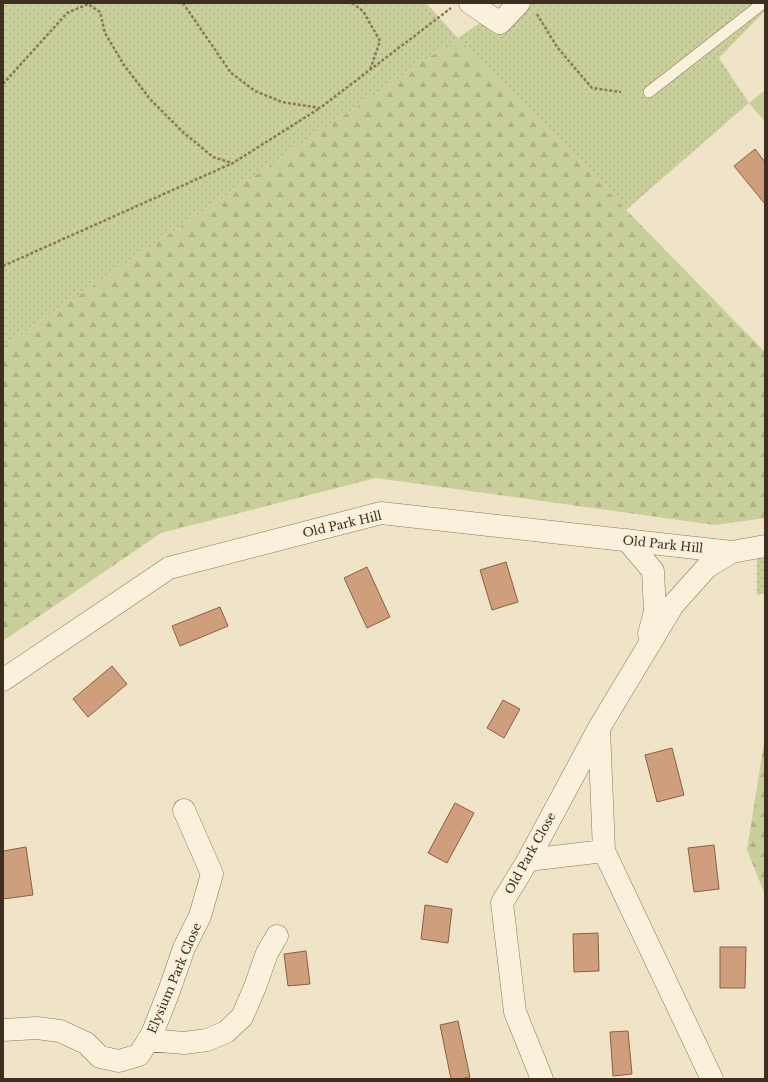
<svg xmlns="http://www.w3.org/2000/svg" width="768" height="1082" viewBox="0 0 768 1082" font-family="'Libre Baskerville',serif">
<style>
.green{fill:url(#green-dots)}
.forest{fill:url(#forest-firs)}
.pitch{fill:#c9cf9b}
.building{fill:#cf9f7d;stroke:#8d5f41}
.lines{fill:none;stroke-linecap:round;stroke-linejoin:round}
.service-casing{stroke:#8d765c;stroke-width:12}
.minor-casing{stroke:#8d765c;stroke-width:23}
.path{stroke:#8d765c;stroke-width:2.5;stroke-dasharray:3 2;stroke-linecap:butt}
.service{stroke:#faf1dc;stroke-width:11}
.minor{stroke:#faf1dc;stroke-width:22}
.labels{text-anchor:middle;dominant-baseline:central;stroke-width:3;stroke-linejoin:round;paint-order:stroke}
.street-label{font-size:12px;fill:#3d2e20;stroke:#f7eed8}
</style>
<defs>
<pattern id="green-dots" width="8" height="8" patternUnits="userSpaceOnUse"><rect width="8" height="8" fill="#c9cf9b"/><path d="M2 2h.1M6 6h.1" fill="none" stroke="#aeb285" stroke-width="1.8" stroke-linecap="round"/></pattern>
<pattern id="forest-firs" width="22" height="20" patternUnits="userSpaceOnUse"><rect width="22" height="20" fill="#c9cf9b"/><path d="M5 1l3.5 6h-7zM16 11l3.5 6h-7z" fill="#aeb285"/></pattern>
</defs>
<rect width="100%" height="100%" fill="#f0e4c8"/>
<!-- green -->
<path class="green" d="M3 3H426L458 38 509 3H765V11L719 58 749 103 626 210 458 38 3 347Z
M765 553V593L757 595V555Z"/>
<!-- forest -->
<path class="forest" d="M458 38 765 352V518L715 525 376 478 161 533 3 641V347Z
M765 736V895L747 850Z"/>
<!-- pitch -->
<path class="pitch" d="M765 90V122L749 103Z"/>
<!-- building -->
<path class="building" d="M755 149 765 162V204L734 166Z
M506 562 518 602 492 610 480 570Z
M367 567 390 617 367 628 344 578Z
M220 607 228 626 180 646 172 626Z
M112 666 127 684 88 717 73 699Z
M503 700 520 709 504 738 487 728Z
M672 748 684 795 657 802 645 755Z
M455 803 474 813 447 863 428 853Z
M714 845 719 889 694 892 688 848Z
M26 847 33 895 3 899V851Z
M425 905 452 909 448 943 421 939Z
M598 933 599 971 574 972 573 934Z
M720 947H746L745 988H720Z
M306 951 310 984 288 986 284 954Z
M458 1021 470 1077 461 1079H451L440 1025Z
M628 1031 632 1074 613 1076 610 1032Z"/>
<g class="lines">
<!-- service casing -->
<g class="service-casing">
<path id="service" d="M649 92 763 3"/>
</g>
<!-- minor casing -->
<g class="minor-casing">
<path id="minor" d="M470 3 500 23 519 3
M627 540 653 571 655 612 649 634
M3 680 169 568 381 513 732 552 765 546
M528 860 604 851
M3 1030 37 1028 60 1031 86 1043 100 1057 119 1061 139 1055 152 1034 169 991 184 948 200 916 212 874 184 810
M148 1040 184 1043 207 1040 226 1032 242 1017 255 987 267 953 277 936
M542 1079 515 1012 502 903 528 860 599 728
M712 1079 604 851 599 728 673 605 707 567 732 552"/>
</g>
<!-- path -->
<path class="path" d="M183 3 231 73 255 91 282 102 320 108 451 8
M352 3 363 11 380 41 370 70
M537 14 557 47 592 88 621 92
M3 84 67 13 88 4 100 12 105 33 124 65 150 99 184 133 213 157 232 163
M3 266 233 163 320 108"/>
<!-- service -->
<use href="#service" class="service"/>
<!-- minor -->
<use href="#minor" class="minor"/>
</g>
<g class="labels">
<!-- street labels -->
<g class="street-label">
<text transform="translate(342 524) rotate(-13)">Old Park Hill</text>
<text transform="translate(663 544) rotate(6)">Old Park Hill</text>
<text transform="translate(530 853) rotate(-61)">Old Park Close</text>
<text transform="translate(174 978) rotate(-67)">Elysium Park Close</text>
</g>
</g>
<!-- border -->
<rect width="768" height="1082" fill="none" stroke="#3d2e20" stroke-width="8"/>
</svg>
